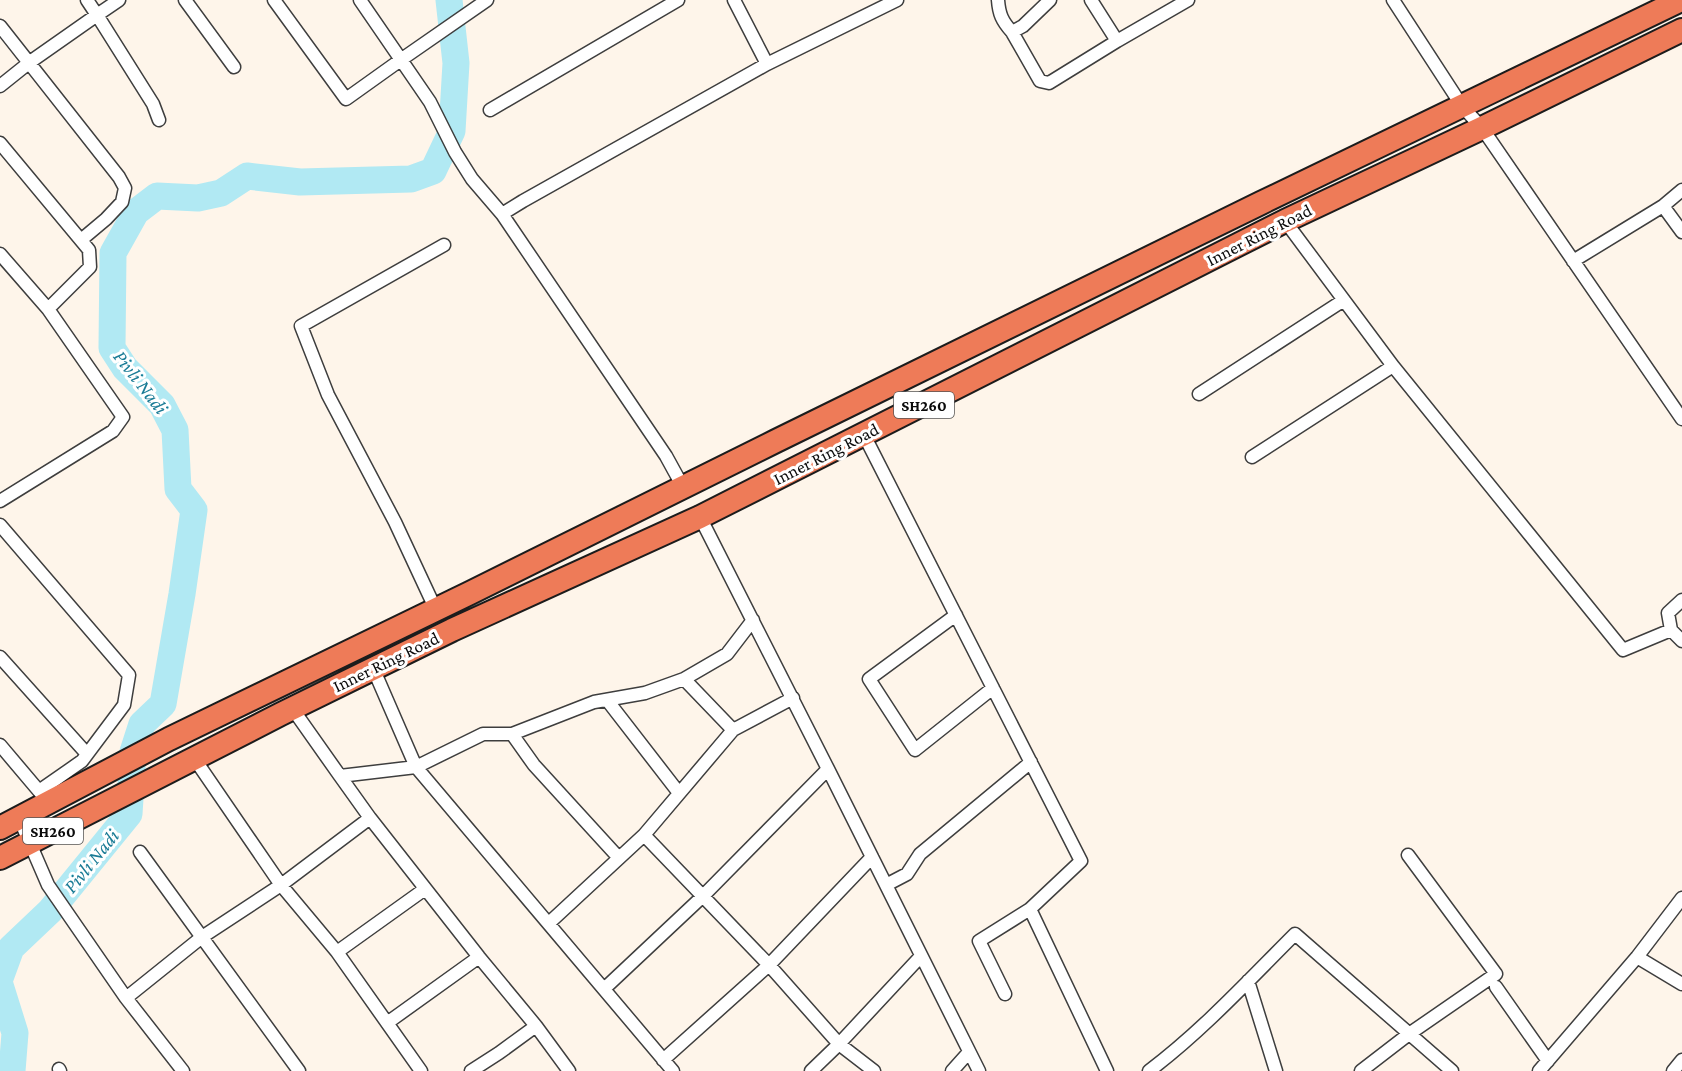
<svg xmlns="http://www.w3.org/2000/svg" width="1682" height="1071" viewBox="0 0 1682 1071" font-family="'Crimson Pro',serif">
<style>
.lines{fill:none;stroke-linecap:round;stroke-linejoin:round}
.river{stroke:#b1e9f3;stroke-width:27}
.street-casing{stroke:#3e3e3e;stroke-width:15}
.highway-casing{stroke:#1c1c1c;stroke-width:26}
.street{stroke:#fff;stroke-width:12}
.highway{stroke:#ee7b58;stroke-width:22}
.labels{text-anchor:middle;dominant-baseline:central;stroke-width:6;stroke-linejoin:round;paint-order:stroke}
.shield{fill:#fff;stroke:#545454;stroke-width:1.5}
.shield-label{font-size:16px;font-weight:bold;fill:#0b0b0b}
.street-label{font-size:18px;fill:#0b0b0b;stroke:#fff}
.water-label{font-size:20px;font-style:italic;fill:#1b7c96;stroke:#fff}
</style>
<rect width="100%" height="100%" fill="#fef5ea"/>
<g class="lines">
<!-- river -->
<path class="river" d="M0 978 11 948 50 911 129 814 133 752 142 724 163 704 182 594 194 510 178 489 175 430 162 405 125 368 112 348 113 253 136 212 157 196 198 198 221 193 247 176 300 182 411 179 433 171 452 131 456 63 449 0
M0 985 15 1033 12 1071"/>
<!-- street casing -->
<g class="street-casing">
<path id="street" d="M87 0 97 15 119 0
M185 0 234 67
M274 0 346 99 402 59 487 0
M360 0 430 102 455 152 472 179 502 214
M734 0 767 64
M998 0C999 14 1002 21 1012 32L1023 26 1050 0
M1091 0 1117 41
M1393 0 1462 106 1482 128 1682 419
M0 26 119 177 125 188 122 202 106 219 81 240
M1012 32 1040 81 1049 83 1117 41 1188 0
M0 86 30 62 97 15 153 104 159 120
M490 110 678 0
M0 143 89 250 90 267 48 309 123 417 113 431 0 501
M1663 206 1682 232
M0 254 48 309
M1573 261 1663 206 1682 190
M1393 366 1623 650 1671 630
M1199 394 1344 300
M864 435 1081 861 1030 909 1107 1071
M1252 457 1393 366 1285 221
M683 487 666 456 502 214 523 201 767 64 897 0
M700 517 828 769 979 1071
M0 525 129 675 124 705 82 761 39 791
M1682 600 1668 613 1671 630 1682 641
M436 610 395 522 328 395 301 326 444 245
M956 615 869 679 915 750 993 688
M0 657 87 754
M373 668 416 767 673 1071
M684 679 727 654 753 620
M607 700 679 793
M292 708 340 776 416 767 483 734H512L594 702 645 693 684 679 733 730
M512 734 534 765 619 858
M0 745 44 797
M194 758 281 885 337 952 421 1071
M340 776 370 818
M19 818 48 885 126 998 202 937 281 885 370 818 479 957 536 1026 569 1071
M644 835 769 965 839 1044 874 1071
M140 852 299 1071
M886 885 907 874 920 854 1031 762
M549 923 644 835 733 730 793 698
M337 952 425 889
M1637 957 1682 984
M1248 981 1276 1071
M1496 987 1548 1061
M604 989 703 896 828 769
M1005 994 979 941 1030 909
M126 998 183 1071
M387 1023 479 957
M663 1060 769 965 872 857
M59 1069 60 1071
M471 1071 499 1053 536 1026
M811 1071 839 1044 921 956
M952 1071 969 1052
M1149 1071C1202 1031 1248 981 1295 934L1452 1071
M1361 1071 1409 1034 1496 974 1408 855
M1539 1071 1637 957 1682 898
M1673 1071 1682 1060"/>
</g>
<!-- highway casing -->
<g class="highway-casing">
<path id="highway" d="M0 828 169 739 470 593 776 441 1261 203 1681 0
M0 858 281 714 452 630 700 517 1285 221 1482 128 1682 30"/>
</g>
<!-- street -->
<use href="#street" class="street"/>
<!-- highway -->
<use href="#highway" class="highway"/>
</g>
<g class="labels">
<!-- shield labels -->
<g class="shield">
<rect x="894" y="392" width="60" height="26" rx="4.5"/>
<rect x="23" y="818" width="60" height="26" rx="4.5"/>
</g>
<g class="shield-label">
<text x="924" y="405">SH260</text>
<text x="53" y="831">SH260</text>
</g>
<!-- street labels -->
<g class="street-label">
<text transform="translate(1259 235) rotate(-27)">Inner Ring Road</text>
<text transform="translate(826 454) rotate(-27)">Inner Ring Road</text>
<text transform="translate(386 662) rotate(-26)">Inner Ring Road</text>
</g>
<!-- water labels -->
<g class="water-label">
<text transform="translate(141 382) rotate(52)">Pivli Nadi</text>
<text transform="translate(91 861) rotate(-51)">Pivli Nadi</text>
</g>
</g>
</svg>
